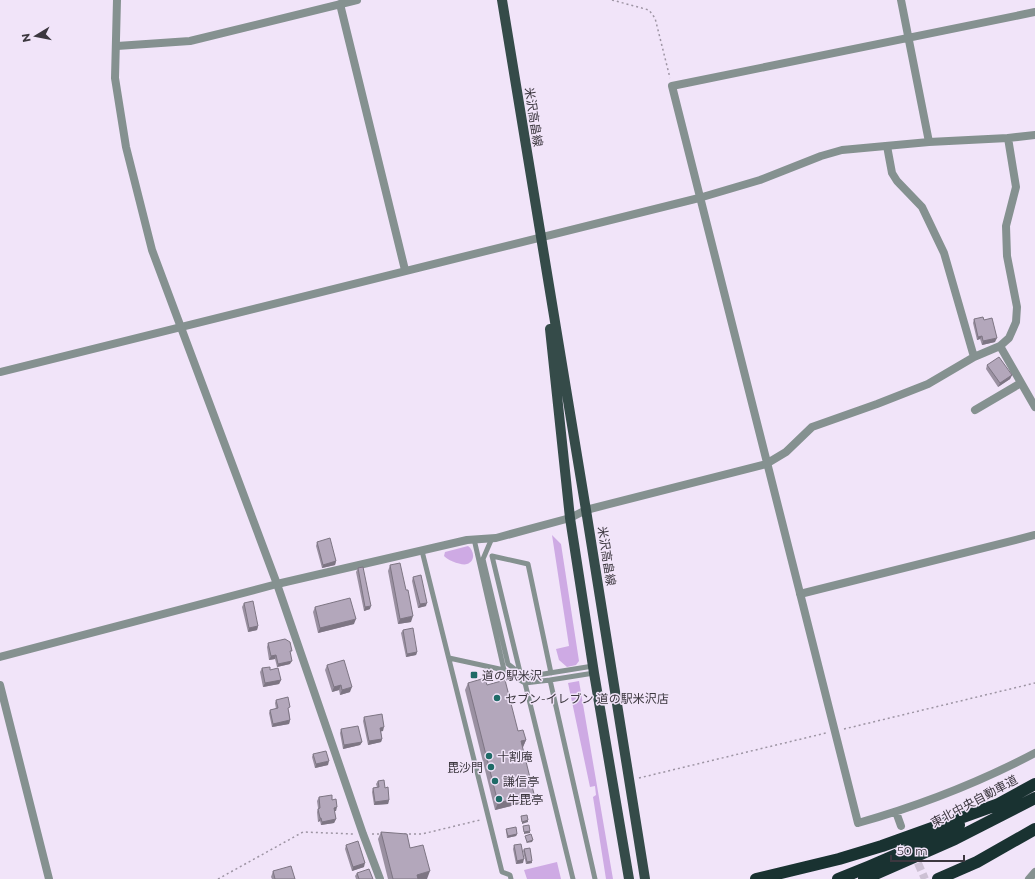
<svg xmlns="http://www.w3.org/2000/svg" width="1035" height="879" viewBox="0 0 1035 879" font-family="Montserrat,'Noto Sans JP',sans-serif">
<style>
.green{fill:#ceaae4}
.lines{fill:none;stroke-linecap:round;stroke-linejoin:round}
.minor-tunnel{stroke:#cdc1d4;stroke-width:8;stroke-dasharray:8 4;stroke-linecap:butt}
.path{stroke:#9d94a3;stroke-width:1.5;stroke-dasharray:2 3;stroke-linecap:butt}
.service{stroke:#859190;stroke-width:5}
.minor{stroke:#859190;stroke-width:8}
.tertiary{stroke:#859190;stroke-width:8}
.primary{stroke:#354b49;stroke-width:10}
.motorway{stroke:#193231;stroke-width:12}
.wall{fill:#9a90a1}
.shaded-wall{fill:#7d7583}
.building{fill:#b3a7bb;stroke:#7d7583}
.poi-dot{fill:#1f6b67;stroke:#f1e4f9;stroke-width:1.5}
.labels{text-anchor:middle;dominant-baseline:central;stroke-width:3;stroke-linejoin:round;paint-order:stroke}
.street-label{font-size:12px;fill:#3c373f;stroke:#f1e4f9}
.poi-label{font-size:12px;fill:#3c373f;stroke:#f1e4f9;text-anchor:start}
</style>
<rect width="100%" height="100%" fill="#f1e4f9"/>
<!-- green -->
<path class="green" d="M552 535 561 544 579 661 576 665 567 667 559 660 556 649 569 646Z
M468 546C474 550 476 561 467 564 462 566 447 560 444 556L445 552Z
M579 681 613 879H606L593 797 596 795 595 786 590 787 568 683Z
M557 862 561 879H527L524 870Z"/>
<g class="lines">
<!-- minor-tunnel -->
<path class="minor-tunnel" d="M913 852 925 879"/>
<!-- path -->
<path class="path" d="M612 0 649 10 655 18 670 78
M844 729 1035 683
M639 778 826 733
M372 834H382
M404 834H422L480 820
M218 879 303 832 354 834"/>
<!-- service -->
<path class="service" d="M492 538 483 559 508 664 525 677 593 666
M474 539 504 670 525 683 550 680
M422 551 502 872 510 875 511 879
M449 658 504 670
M520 672 492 556 528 564 551 673
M594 673 550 680 595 879
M525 683 573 879"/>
<!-- minor -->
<path class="minor" d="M901 0 929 142
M340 4 405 270
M1035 12 672 86 858 823C918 806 980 782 1035 753
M117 46 190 41 357 0
M887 146 892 173 897 181 922 207 944 253 974 357
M1000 346 1035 407
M0 372 699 198 760 180 821 156 842 150 929 142 1008 138 1035 135
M975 410 1021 383
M800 594 1035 535
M0 657 277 584 467 540 496 538 570 518 586 510 766 464 786 452 812 427 877 404 928 384 974 357 1000 346 1009 338 1016 322 1017 307 1007 256 1006 226 1016 187 1008 138
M0 685 49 879
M896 812 901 826
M1029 879 1035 872"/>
<!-- tertiary -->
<path class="tertiary" d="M117 0 115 78 126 147 152 250 277 584 363 834 380 879"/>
<!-- primary -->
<path class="primary" d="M502 0 586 510 645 879
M550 329 570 518 594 673 629 879"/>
<!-- motorway -->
<path class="motorway" d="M993 807 1035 784
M756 879 839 859 882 846 999 804
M838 879C879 863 920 845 959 825
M864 879 955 839 1035 798
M938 879 977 862 1035 829"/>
</g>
<!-- wall -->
<path class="wall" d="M974 319 984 320 995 342 982 345 980 339 977 340 973 323Z
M987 365 1012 375 1010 379 998 387 986 369Z
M317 542 336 561 335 565 322 568 316 546Z
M390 565 411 622 398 624 388 571Z
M358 568 370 609 364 611 356 572Z
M413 577 426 606 418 608 412 581Z
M244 603 258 626 257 630 248 632 242 607Z
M315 607 354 624 318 633 313 612Z
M403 630 417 652 416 655 406 657 401 633Z
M268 643 291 654 290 655V664L277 667 275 659 269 660 267 647Z
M327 665 350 692 340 695 339 690 332 692 325 670Z
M262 668 270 670 281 680 279 684 263 687 260 672Z
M468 683 487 685 518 731 526 740 523 747 522 748 534 794 531 801 495 810 465 690Z
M276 700 289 711 290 720 289 724 272 727 269 713 270 710 276 709 275 703Z
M364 717 383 731H381L382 739 381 742 368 745 363 721Z
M341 729 362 742 360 745 343 749 340 733Z
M313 754 328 765 315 768 312 757Z
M378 781 385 788 389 800 388 804 374 805 372 792 373 788 377 787 376 784Z
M319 797 332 800 336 811H334L336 819 334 823 321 825 320 821 318 822 317 812 318 808 317 801Z
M506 829 517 834 516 836 507 838 506 831Z
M381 832 410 848 427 879H388L378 839Z
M346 845 364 867 352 871 345 849Z
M514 845 523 863 516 864 513 849Z
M524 849 532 863 526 864 523 851Z
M273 871 295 879H272L271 877Z
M357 873 373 879H356L355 876Z"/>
<!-- shaded-wall -->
<path class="shaded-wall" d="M982 336 980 339 977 340 978 337Z
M997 338 995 342 982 345 983 341Z
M1012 375 1010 379 998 387 1000 383Z
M336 561 335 565 322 568 323 565Z
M427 603 426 606 418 608 420 604Z
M371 606 370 609 364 611 365 607Z
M413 616 411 622 398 624 400 619Z
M356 619 354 624 318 633 320 628Z
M258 626 257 630 248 632 249 628Z
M417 652 416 655 406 657 407 654Z
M276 655 275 659 269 660 271 656Z
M292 661 290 664 277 667 278 664Z
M281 680 279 684 263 687 265 683Z
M341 685 339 690 332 692 334 687Z
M352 687 350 692 340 695 342 690Z
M290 720 289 724 272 727 273 724Z
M384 727 383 731 379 732 380 728Z
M382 739 381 742 368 745 369 741Z
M526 740 523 747 518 749 521 741Z
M362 742 360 745 343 749 344 745Z
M329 761 328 765 315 768 316 764Z
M534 794 531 801 495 810 498 803Z
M389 800 388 804 374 805 375 802Z
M337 807 336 811H332L334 808Z
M320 818H321L320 821 318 822Z
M336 819 334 823 321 825 322 822Z
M528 820V822L522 824V822Z
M530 831V833L524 834V832Z
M517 834 516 836 507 838 508 836Z
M533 840 532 842 526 843 527 842Z
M524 859 523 863 516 864 517 861Z
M532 861V863L526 864 527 862Z
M365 863 364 867 352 871 353 867Z
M430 871 427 879H415L417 875Z"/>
<!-- building -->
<path class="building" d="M983 317 984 320 992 318 997 338 983 341 982 336 978 337 974 319Z
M999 357 1012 375 1000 383 987 365Z
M330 538 336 561 323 565 317 542Z
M400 563 406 590H408L413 616 400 619 390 565Z
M363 567 371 606 365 607 358 568Z
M421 575 427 603 420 604 413 577Z
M350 598 356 619 320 628 315 607Z
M253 601 258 626 249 628 244 603Z
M413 628 417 652 407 654 403 630Z
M285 639 290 642 292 651H290L292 661 278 664 276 655 271 656 268 643Z
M344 660 352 687 342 690 341 685 334 687 327 665Z
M270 667V670L278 668 281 680 265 683 262 668Z
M485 678 487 685 505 680 518 731 523 730 526 740 521 741 534 794 498 803 468 683Z
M288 697 290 707 288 708 290 720 273 724 270 710 278 708 276 700Z
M382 714 384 727 380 728 382 739 369 741 364 717Z
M358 726 362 742 344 745 341 729Z
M326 751 329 761 316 764 313 754Z
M384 780 385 788 388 787 389 800 375 802 373 788 379 787 378 781Z
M332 795V800L336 799 337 807 334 808 336 819 322 822 321 818H320L318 809 320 808 319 797Z
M527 815 528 820 522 822 521 816Z
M529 825 530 831 524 832 523 826Z
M516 827 517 834 508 836 506 829Z
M381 832 407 834 410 848 423 845 430 871 417 875 418 879H393Z
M531 834 533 840 527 842 525 836Z
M358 841 365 863 353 867 346 845Z
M521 844 524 859 517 861 514 845Z
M530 848 532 861 527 862 524 849Z
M291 866 295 879H275L273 871Z
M369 869 373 879H359L357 873Z"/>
<!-- markers -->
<g class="poi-dot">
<rect x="470" y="671" width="8" height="8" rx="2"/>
<circle cx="497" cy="698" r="4"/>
<circle cx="489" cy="756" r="4"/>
<circle cx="491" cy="767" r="4"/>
<circle cx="495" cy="781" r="4"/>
<circle cx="499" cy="799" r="4"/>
</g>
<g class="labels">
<!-- street labels -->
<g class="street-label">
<text transform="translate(534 117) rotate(81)">米沢高畠線</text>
<text transform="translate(607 556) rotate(81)">米沢高畠線</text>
<text transform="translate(974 801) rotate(-28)">東北中央自動車道</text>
</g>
<!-- poi labels -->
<g class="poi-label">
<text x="482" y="675">道の駅米沢</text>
<text x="505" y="698">セブン-イレブン 道の駅米沢店</text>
<text x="497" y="756">十割庵</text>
<text x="483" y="767" text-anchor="end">毘沙門</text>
<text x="503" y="781">謙信亭</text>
<text x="507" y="799">牛毘亭</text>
</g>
</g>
<!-- north arrow -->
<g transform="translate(36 36) rotate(260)" stroke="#f1e4f9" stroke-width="3" paint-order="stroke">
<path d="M0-3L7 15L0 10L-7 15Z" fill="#3c373f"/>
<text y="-6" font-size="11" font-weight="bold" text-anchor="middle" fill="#3c373f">N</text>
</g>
<!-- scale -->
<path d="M891 855v6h73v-6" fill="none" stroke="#3c373f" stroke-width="2"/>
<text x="897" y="855" font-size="12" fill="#3c373f" stroke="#f1e4f9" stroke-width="3" paint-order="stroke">50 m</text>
</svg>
